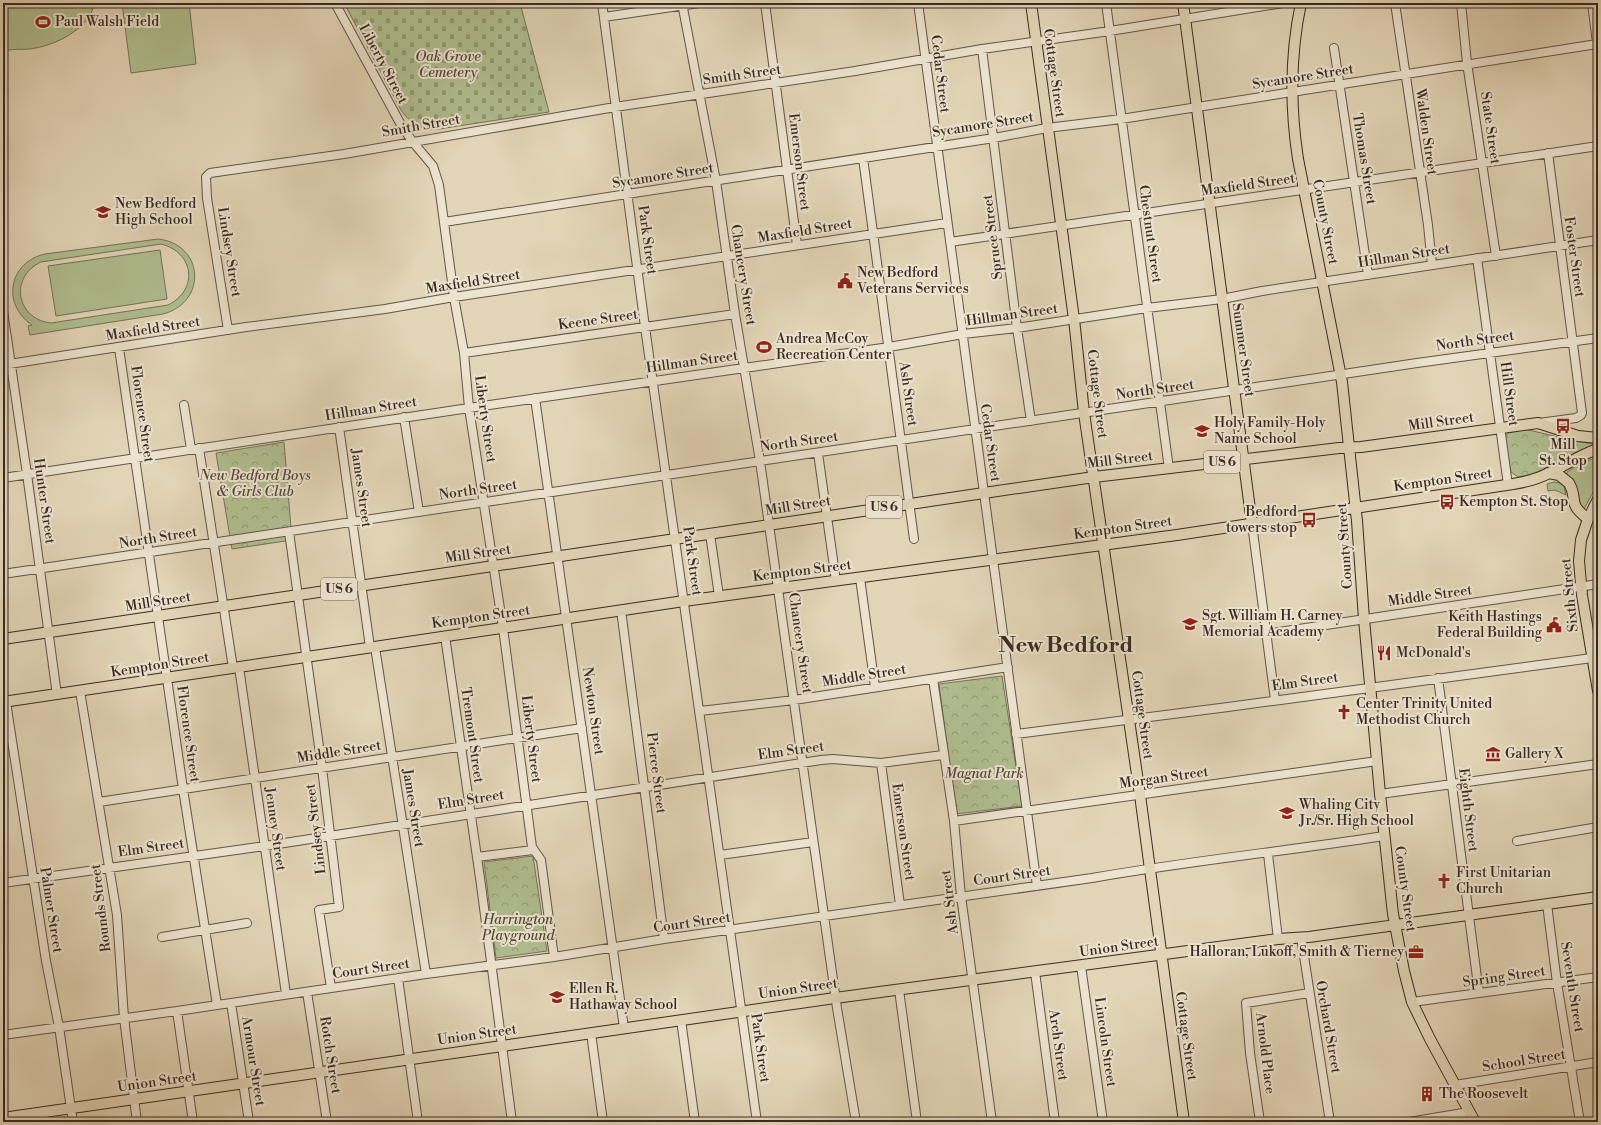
<svg xmlns="http://www.w3.org/2000/svg" width="1601" height="1125" viewBox="0 0 1601 1125" font-family="'Libre Bodoni',serif">
<style>
.green{fill:#b0be90;stroke:#75745a;fill-rule:evenodd}
.cemetery{fill:url(#cemetery-stones);stroke:#75745a}
.park{fill:url(#park-crowns);stroke:#75745a}
.lines{fill:none;stroke-linecap:round;stroke-linejoin:round}
.minor-casing{stroke:#645549;stroke-width:10}
.major-casing{stroke:#3a2a24;stroke-width:12}
.minor{stroke:#ede4d0;stroke-width:8}
.major{stroke:#e3d5b7;stroke-width:10}
.labels{text-anchor:middle;dominant-baseline:central;stroke-width:4;stroke-linejoin:round;paint-order:stroke}
.shield{fill:#ede4d0;stroke:#706258;stroke-width:1}
.shield-label{font-size:13px;font-weight:bold;fill:#3a2a24}
.poi-label{font-size:14px;fill:#3a2a24;stroke:#ede4d0;text-anchor:start}
.park-label{font-size:14px;font-style:italic;fill:#52483a;stroke:#ede4d0}
.street-label{font-size:14px;fill:#3a2a24;stroke:#ede4d0}
.town-label{font-size:22px;font-weight:bold;fill:#3a2a24;stroke:#ede4d0}
</style>
<defs>
<pattern id="cemetery-stones" width="16" height="16" patternUnits="userSpaceOnUse"><rect width="16" height="16" fill="#b0be90"/><path d="M2 7V4a2 2 0 0 1 4 0v3zM10 15v-3a2 2 0 0 1 4 0v3z" fill="#909b75"/></pattern>
<pattern id="park-crowns" width="20" height="18" patternUnits="userSpaceOnUse"><rect width="20" height="18" fill="#b0be90"/><path d="M2 6a3 3 0 1 1 6 0M12 15a3 3 0 1 1 6 0" fill="none" stroke="#909b75"/></pattern>
</defs>
<rect width="100%" height="100%" fill="#e3d5b7"/>
<filter id="stains"><feTurbulence type="fractalNoise" baseFrequency=".005" numOctaves="4"/><feColorMatrix values="0 0 0 0 .2 0 0 0 0 .09 0 0 0 0 .02 0 0 0 .5 -.17"/></filter>
<radialGradient id="worn" r=".72"><stop offset=".6" stop-color="#630" stop-opacity="0"/><stop offset="1" stop-color="#630" stop-opacity=".3"/></radialGradient>
<!-- green -->
<path class="green" d="M3 3H95C93 7 92 13 89 17 76 35 52 46 30 49 21 50 11 48 3 52Z
M122 3H189L196 64 131 73Z
M158 239C204 244 208 302 163 314L30 335 28 326 32 325C1 304 9 262 45 254ZM161 244C194 252 199 290 168 305L51 323C16 319 9 277 41 262Z
M160 250 167 299 56 316 48 266Z
M1598 457V483L1584 509 1580 508 1571 479 1567 474V472L1581 463Z
M1554 482 1560 483 1564 486 1566 495 1555 490 1548 491 1547 484Z"/>
<!-- cemetery -->
<path class="cemetery" d="M344 3H520L549 112 439 129C422 131 410 123 401 110Z"/>
<!-- park -->
<path class="park" d="M1524 429C1548 434 1570 441 1594 444L1595 446C1587 449 1578 451 1571 455 1553 464 1538 474 1518 477L1511 472 1505 440 1506 435 1509 433Z
M284 442 292 540 232 549 216 453Z
M1002 676 1022 806 956 814 939 684Z
M533 856 547 951 496 958 484 862Z"/>
<g class="lines">
<!-- minor casing -->
<g class="minor-casing">
<path id="minor" d="M335 3 400 123 412 141 433 166 439 185 454 297 464 353 469 408 503 628 532 847 541 860 554 957
M602 3 645 327 757 1122
M682 3 716 181 735 314 760 461 837 1008 856 1122
M765 3 797 245
M918 3 1037 886
M1106 3 1169 469
M1395 3 1428 225 1432 265
M1461 3 1467 63 1496 256
M1592 3 1598 51
M604 17 699 3
M1334 48 1368 275
M982 49 1017 328 1031 421
M863 158 914 539
M444 222 994 138 1047 128 1121 119 1597 44
M950 242 1598 146
M1477 258 1508 485
M3 311 27 474 57 695
M228 330 207 198 206 177 210 173 344 154 615 107 855 71 982 49 1110 31 1283 3
M119 348 183 789 217 1005
M464 353 735 314
M3 365 246 327 385 309 454 297 947 223
M535 398 624 1028
M184 405 191 449
M404 417 419 512
M1539 423 1576 418 1581 415 1582 413 1548 153
M339 427 370 647
M199 448 233 668
M818 453 836 581
M3 478 469 408 889 347 963 334 1017 328 1147 308 1222 299 1262 291 1598 240
M1252 524 1275 700
M289 532 322 768 339 907 319 910 331 988
M710 534 719 596
M3 574 1417 363 1598 338
M860 578 875 687
M621 610 664 939
M1266 634 1598 584
M445 636 481 885 512 1122
M375 647 426 974
M239 667 286 994
M1438 678 1479 993
M933 679 954 821 961 896 992 1122
M80 691 117 915 124 1018 137 1122
M6 702 46 961 59 1027 73 1122
M700 711 794 700 1008 667
M1016 734 1228 707 1592 658
M881 763 900 905
M1380 794 1598 764
M99 802 582 728
M954 821 1377 761
M1517 841 1598 827
M1268 854 1278 939
M720 855 813 842
M477 857 533 850
M3 883 265 846 821 760 833 759 881 763 943 755
M1547 904 1557 983 1580 1122
M162 937 247 923
M1301 937 1330 1122
M1081 966 1103 1122
M1035 972 1055 1122
M398 978 418 1122
M899 990 917 1122
M307 992 327 1122
M1412 1002 1598 977
M231 1003 249 1122
M177 1011 193 1122
M681 1020 695 1122
M591 1033 603 1122
M3 1035 177 1011 426 974 554 957 664 939 1092 878C1189 861 1287 851 1384 836
M1455 1085 1598 1062
M1260 1122 1250 1053 1246 1003 1309 993
M1409 1122 1469 1112"/>
</g>
<!-- major casing -->
<g class="major-casing">
<path id="major" d="M1031 3 1074 319 1084 413 1140 795 1184 1122
M1183 3 1252 524
M1301 3C1290 55 1290 107 1298 159L1342 382 1357 521 1364 619 1380 794 1393 914 1404 971 1412 1002 1430 1039 1475 1122
M1548 473 1559 475 1569 483C1579 501 1566 502 1588 519
M1598 499 1588 519 1581 540 1579 561 1582 595 1598 691
M3 639 984 493 1094 477 1339 448 1361 447 1538 423 1578 436 1598 438
M3 702 684 601 1177 535 1513 484C1526 482 1538 479 1549 473 1567 465 1579 455 1598 449
M3 1118 835 998 1278 939 1309 937 1598 897"/>
</g>
<!-- minor -->
<use href="#minor" class="minor"/>
<!-- major -->
<use href="#major" class="major"/>
</g>
<!-- icons -->
<defs>
<g id="stadium-bare" transform="scale(1.2)"><path d="M0-5a6.5 5 0 1 0 0 10a6.5 5 0 1 0 0-10ZM-3.5-1.8h7v3.6h-7Z" fill="#8f2418" stroke="#ede4d0" stroke-width="2.5" paint-order="stroke"/></g>
<g id="school-bare" transform="scale(1.2)"><path d="M0-5L7-2L0 1L-7-2ZM-4 1L0 2.5L4 1V4Q0 6-4 4Z" fill="#8f2418" stroke="#ede4d0" stroke-width="2.5" paint-order="stroke"/></g>
<g id="civic-bare" transform="scale(1.2)"><path d="M-.6-6.5H3V-4.5H.6V-3L4-1V1h2V6H-6V1h2V-1L-.6-3ZM-1.2 2.5V6h2.4V2.5Z" fill="#8f2418" stroke="#ede4d0" stroke-width="2.5" paint-order="stroke"/></g>
<g id="bus-bare" transform="scale(1.2)"><path d="M-5-6H5V4H4V6H2V4H-2V6H-4V4H-5ZM-3.5-4V0h7V-4ZM-3.5 1.2v1.5H-2V1.2ZM2 1.2v1.5H3.5V1.2Z" fill="#8f2418" stroke="#ede4d0" stroke-width="2.5" paint-order="stroke"/></g>
<g id="restaurant-bare" transform="scale(1.2)"><path d="M-5-6h1v4h1v-4h1v4h1v-4h1v5L-1.5 .5V6h-2V.5L-5-1ZM5-6V6H3V1.5H1.5Q1.5-4 5-6Z" fill="#8f2418" stroke="#ede4d0" stroke-width="2.5" paint-order="stroke"/></g>
<g id="church-bare" transform="scale(1.2)"><path d="M-1.2-6h2.4v3.5h3.3v2.4h-3.3V6h-2.4V-.1h-3.3v-2.4h3.3Z" fill="#8f2418" stroke="#ede4d0" stroke-width="2.5" paint-order="stroke"/></g>
<g id="museum-bare" transform="scale(1.2)"><path d="M0-6L6-3V-2H-6V-3ZM-5-1h2V3h-2ZM-1-1h2V3h-2ZM3-1h2V3H3ZM-6 4H6V6H-6Z" fill="#8f2418" stroke="#ede4d0" stroke-width="2.5" paint-order="stroke"/></g>
<g id="office-bare" transform="scale(1.2)"><path d="M-6-3h4V-5.5h4V-3h4V5H-6ZM-1-4.5V-3h2v-1.5ZM-6 0V1H6V0Z" fill="#8f2418" stroke="#ede4d0" stroke-width="2.5" paint-order="stroke"/></g>
<g id="building-bare" transform="scale(1.2)"><path d="M-4-6H4V6H1V3H-1V6H-4ZM-2.5-4.3h1.7v1.8h-1.7ZM.8-4.3h1.7v1.8H.8ZM-2.5-1h1.7V.8h-1.7ZM.8-1h1.7V.8H.8Z" fill="#8f2418" stroke="#ede4d0" stroke-width="2.5" paint-order="stroke"/></g>
</defs>
<g fill-rule="evenodd">
<use href="#stadium-bare" x="43" y="22"/>
<use href="#school-bare" x="103" y="212"/>
<use href="#civic-bare" x="845" y="281"/>
<use href="#stadium-bare" x="764" y="347"/>
<use href="#bus-bare" x="1563" y="426"/>
<use href="#school-bare" x="1202" y="431"/>
<use href="#bus-bare" x="1447" y="502"/>
<use href="#bus-bare" x="1309" y="520"/>
<use href="#school-bare" x="1190" y="624"/>
<use href="#civic-bare" x="1554" y="625"/>
<use href="#restaurant-bare" x="1384" y="653"/>
<use href="#church-bare" x="1344" y="712"/>
<use href="#museum-bare" x="1493" y="754"/>
<use href="#school-bare" x="1287" y="813"/>
<use href="#church-bare" x="1444" y="881"/>
<use href="#office-bare" x="1416" y="952"/>
<use href="#school-bare" x="557" y="997"/>
<use href="#building-bare" x="1427" y="1094"/>
</g>
<g class="labels">
<!-- shield labels -->
<g class="shield">
<rect x="1204" y="451" width="36" height="22" rx="3"/>
<rect x="866" y="496" width="36" height="22" rx="3"/>
<rect x="321" y="578" width="36" height="22" rx="3"/>
</g>
<g class="shield-label">
<text x="1222" y="462">US 6</text>
<text x="884" y="507">US 6</text>
<text x="339" y="589">US 6</text>
</g>
<!-- poi labels -->
<g class="poi-label">
<text x="55" y="22">Paul Walsh Field</text>
<text x="115" y="204">New Bedford<tspan x="115" dy="16">High School</tspan></text>
<text x="857" y="273">New Bedford<tspan x="857" dy="16">Veterans Services</tspan></text>
<text x="776" y="339">Andrea McCoy<tspan x="776" dy="16">Recreation Center</tspan></text>
<text x="1214" y="423">Holy Family-Holy<tspan x="1214" dy="16">Name School</tspan></text>
<text x="1563" y="445" text-anchor="middle">Mill<tspan x="1563" dy="16">St. Stop</tspan></text>
<text x="1459" y="502">Kempton St. Stop</text>
<text x="1297" y="512" text-anchor="end">Bedford<tspan x="1297" dy="16">towers stop</tspan></text>
<text x="1202" y="616">Sgt. William H. Carney<tspan x="1202" dy="16">Memorial Academy</tspan></text>
<text x="1542" y="617" text-anchor="end">Keith Hastings<tspan x="1542" dy="16">Federal Building</tspan></text>
<text x="1396" y="653">McDonald's</text>
<text x="1356" y="704">Center Trinity United<tspan x="1356" dy="16">Methodist Church</tspan></text>
<text x="1505" y="754">Gallery X</text>
<text x="1299" y="805">Whaling City<tspan x="1299" dy="16">Jr./Sr. High School</tspan></text>
<text x="1456" y="873">First Unitarian<tspan x="1456" dy="16">Church</tspan></text>
<text x="1404" y="952" text-anchor="end">Halloran, Lukoff, Smith &amp; Tierney</text>
<text x="569" y="989">Ellen R.<tspan x="569" dy="16">Hathaway School</tspan></text>
<text x="1439" y="1094">The Roosevelt</text>
</g>
<!-- park labels -->
<g class="park-label">
<text x="448" y="57">Oak Grove<tspan x="448" dy="16">Cemetery</tspan></text>
<text x="255" y="476">New Bedford Boys<tspan x="255" dy="16">&amp; Girls Club</tspan></text>
<text x="984" y="774">Magnat Park</text>
<text x="518" y="920">Harrington<tspan x="518" dy="16">Playground</tspan></text>
</g>
<!-- street labels -->
<g class="street-label">
<text transform="translate(383 64) rotate(62)">Liberty Street</text>
<text transform="translate(1054 73) rotate(82)">Cottage Street</text>
<text transform="translate(940 74) rotate(83)">Cedar Street</text>
<text transform="translate(742 75) rotate(-8)">Smith Street</text>
<text transform="translate(1303 77) rotate(-9)">Sycamore Street</text>
<text transform="translate(983 125) rotate(-9)">Sycamore Street</text>
<text transform="translate(421 126) rotate(-10)">Smith Street</text>
<text transform="translate(1490 128) rotate(82)">State Street</text>
<text transform="translate(1426 132) rotate(82)">Walden Street</text>
<text transform="translate(1364 159) rotate(81)">Thomas Street</text>
<text transform="translate(799 162) rotate(83)">Emerson Street</text>
<text transform="translate(663 176) rotate(-9)">Sycamore Street</text>
<text transform="translate(1248 185) rotate(-8)">Maxfield Street</text>
<text transform="translate(1325 222) rotate(79)">County Street</text>
<text transform="translate(805 231) rotate(-9)">Maxfield Street</text>
<text transform="translate(1150 234) rotate(82)">Chestnut Street</text>
<text transform="translate(993 237) rotate(-97)">Spruce Street</text>
<text transform="translate(647 240) rotate(82)">Park Street</text>
<text transform="translate(229 252) rotate(81)">Lindsey Street</text>
<text transform="translate(1404 256) rotate(-9)">Hillman Street</text>
<text transform="translate(1574 257) rotate(82)">Foster Street</text>
<text transform="translate(743 275) rotate(81)">Chancery Street</text>
<text transform="translate(473 282) rotate(-9)">Maxfield Street</text>
<text transform="translate(1012 315) rotate(-8)">Hillman Street</text>
<text transform="translate(598 320) rotate(-8)">Keene Street</text>
<text transform="translate(153 329) rotate(-9)">Maxfield Street</text>
<text transform="translate(1475 341) rotate(-8)">North Street</text>
<text transform="translate(1243 350) rotate(82)">Summer Street</text>
<text transform="translate(692 362) rotate(-8)">Hillman Street</text>
<text transform="translate(1155 390) rotate(-8)">North Street</text>
<text transform="translate(908 394) rotate(82)">Ash Street</text>
<text transform="translate(1097 394) rotate(83)">Cottage Street</text>
<text transform="translate(1509 394) rotate(82)">Hill Street</text>
<text transform="translate(371 409) rotate(-9)">Hillman Street</text>
<text transform="translate(142 414) rotate(82)">Florence Street</text>
<text transform="translate(485 419) rotate(82)">Liberty Street</text>
<text transform="translate(1441 422) rotate(-8)">Mill Street</text>
<text transform="translate(799 442) rotate(-8)">North Street</text>
<text transform="translate(990 443) rotate(82)">Cedar Street</text>
<text transform="translate(1120 460) rotate(-7)">Mill Street</text>
<text transform="translate(1443 480) rotate(-8)">Kempton Street</text>
<text transform="translate(361 488) rotate(82)">James Street</text>
<text transform="translate(478 490) rotate(-8)">North Street</text>
<text transform="translate(44 501) rotate(82)">Hunter Street</text>
<text transform="translate(798 506) rotate(-9)">Mill Street</text>
<text transform="translate(1123 528) rotate(-8)">Kempton Street</text>
<text transform="translate(158 538) rotate(-9)">North Street</text>
<text transform="translate(1345 546) rotate(-94)">County Street</text>
<text transform="translate(478 554) rotate(-8)">Mill Street</text>
<text transform="translate(692 561) rotate(82)">Park Street</text>
<text transform="translate(802 571) rotate(-7)">Kempton Street</text>
<text transform="translate(1570 595) rotate(-96)">Sixth Street</text>
<text transform="translate(1430 596) rotate(-8)">Middle Street</text>
<text transform="translate(158 602) rotate(-9)">Mill Street</text>
<text transform="translate(481 617) rotate(-8)">Kempton Street</text>
<text transform="translate(800 643) rotate(82)">Chancery Street</text>
<text transform="translate(160 665) rotate(-9)">Kempton Street</text>
<text transform="translate(864 676) rotate(-9)">Middle Street</text>
<text transform="translate(1305 682) rotate(-8)">Elm Street</text>
<text transform="translate(593 711) rotate(82)">Newton Street</text>
<text transform="translate(1142 715) rotate(82)">Cottage Street</text>
<text transform="translate(188 734) rotate(82)">Florence Street</text>
<text transform="translate(472 735) rotate(82)">Tremont Street</text>
<text transform="translate(531 739) rotate(83)">Liberty Street</text>
<text transform="translate(791 751) rotate(-8)">Elm Street</text>
<text transform="translate(339 752) rotate(-9)">Middle Street</text>
<text transform="translate(656 773) rotate(83)">Pierce Street</text>
<text transform="translate(1164 778) rotate(-8)">Morgan Street</text>
<text transform="translate(471 800) rotate(-9)">Elm Street</text>
<text transform="translate(413 808) rotate(81)">James Street</text>
<text transform="translate(1468 810) rotate(83)">Eighth Street</text>
<text transform="translate(275 829) rotate(82)">Jenney Street</text>
<text transform="translate(316 829) rotate(-97)">Lindsey Street</text>
<text transform="translate(903 832) rotate(82)">Emerson Street</text>
<text transform="translate(151 848) rotate(-8)">Elm Street</text>
<text transform="translate(1012 876) rotate(-8)">Court Street</text>
<text transform="translate(1405 889) rotate(82)">County Street</text>
<text transform="translate(950 902) rotate(-97)">Ash Street</text>
<text transform="translate(101 908) rotate(-97)">Rounds Street</text>
<text transform="translate(51 910) rotate(81)">Palmer Street</text>
<text transform="translate(692 923) rotate(-8)">Court Street</text>
<text transform="translate(1119 947) rotate(-8)">Union Street</text>
<text transform="translate(371 969) rotate(-8)">Court Street</text>
<text transform="translate(1504 977) rotate(-8)">Spring Street</text>
<text transform="translate(1572 987) rotate(81)">Seventh Street</text>
<text transform="translate(798 989) rotate(-8)">Union Street</text>
<text transform="translate(1328 1027) rotate(80)">Orchard Street</text>
<text transform="translate(477 1035) rotate(-8)">Union Street</text>
<text transform="translate(1186 1036) rotate(82)">Cottage Street</text>
<text transform="translate(1105 1042) rotate(82)">Lincoln Street</text>
<text transform="translate(1058 1045) rotate(82)">Arch Street</text>
<text transform="translate(760 1048) rotate(82)">Park Street</text>
<text transform="translate(1265 1053) rotate(83)">Arnold Place</text>
<text transform="translate(330 1055) rotate(81)">Rotch Street</text>
<text transform="translate(253 1061) rotate(81)">Armour Street</text>
<text transform="translate(1524 1061) rotate(-9)">School Street</text>
<text transform="translate(157 1082) rotate(-8)">Union Street</text>
</g>
<!-- town labels -->
<g class="town-label">
<text x="1066" y="645">New Bedford</text>
</g>
</g>
<!-- margin -->
<rect width="1601" height="1125" fill="none" stroke="#e3d5b7" stroke-width="16"/>
<rect x="4" y="4" width="1593" height="1117" fill="none" stroke="#3a2a24" stroke-width="2"/>
<rect x="8" y="8" width="1585" height="1109" fill="none" stroke="#3a2a24"/>
<rect width="100%" height="100%" filter="url(#stains)"/>
<rect width="100%" height="100%" fill="url(#worn)"/>
</svg>
